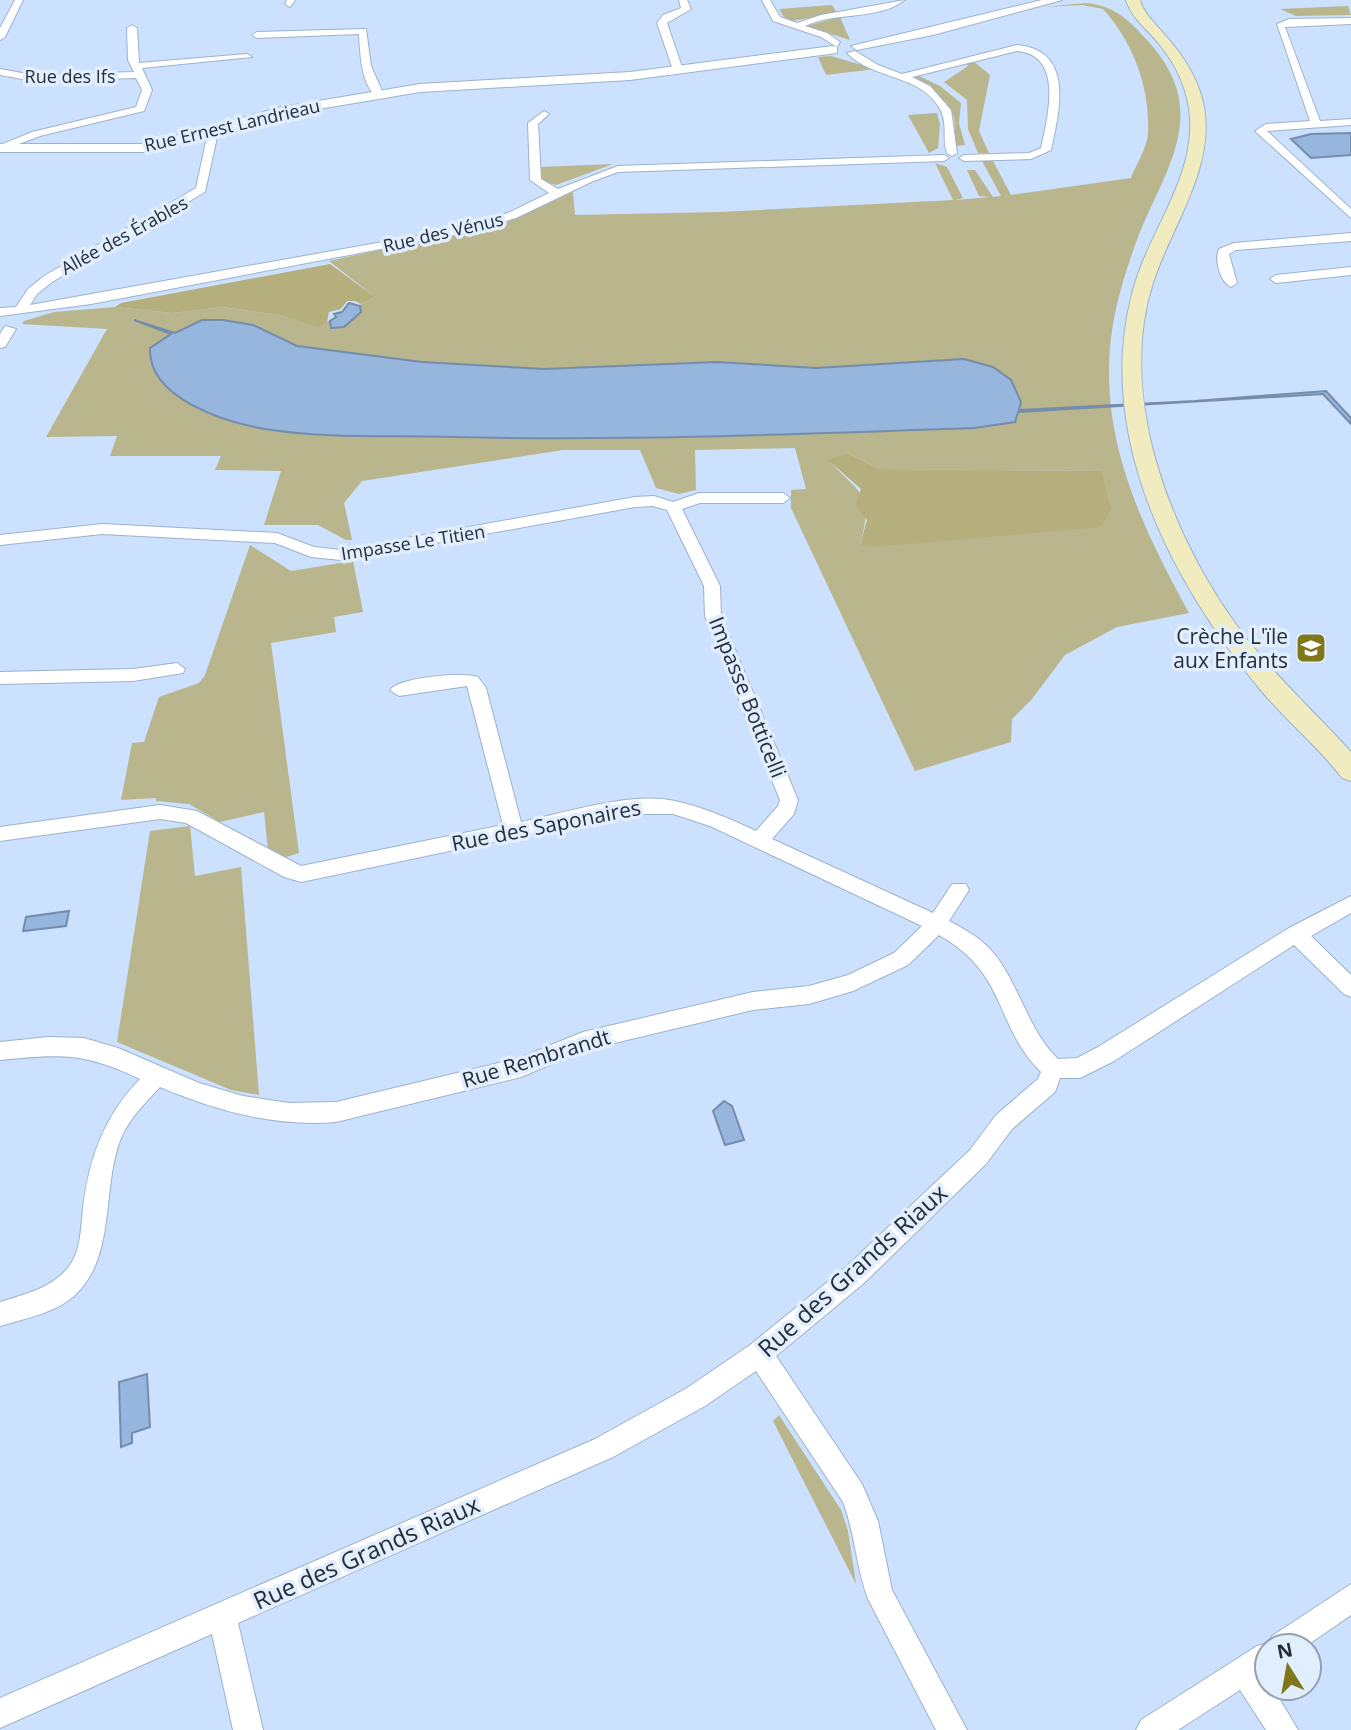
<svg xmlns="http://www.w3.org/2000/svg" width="1351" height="1730" viewBox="0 0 1351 1730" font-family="'Open Sans',sans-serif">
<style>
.green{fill:#b9b58d;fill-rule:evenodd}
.forest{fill:#b4af7d}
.water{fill:#96b6de;stroke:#748dac;stroke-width:2}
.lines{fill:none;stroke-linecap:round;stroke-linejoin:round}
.minor-casing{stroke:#9db2cd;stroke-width:2}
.tertiary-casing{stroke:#9db2cd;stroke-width:2}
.secondary-casing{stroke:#9db2cd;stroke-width:2}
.minor{fill:#fff;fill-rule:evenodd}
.tertiary{fill:#fff;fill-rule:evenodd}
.secondary{fill:#f1ecc0;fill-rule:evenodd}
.labels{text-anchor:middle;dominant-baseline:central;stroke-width:7;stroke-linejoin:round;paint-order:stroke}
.far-street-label{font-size:18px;fill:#252d38;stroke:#e0eefe}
.poi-label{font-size:21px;fill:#252d38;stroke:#e0eefe;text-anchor:end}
.street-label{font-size:21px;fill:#252d38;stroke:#e0eefe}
.near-street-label{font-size:24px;fill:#252d38;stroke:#e0eefe}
</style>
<rect width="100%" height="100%" fill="#cbe1fd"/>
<!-- green -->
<path class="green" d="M1085 3C1113 5 1127 18 1146 39 1216 114 1162 171 1135 245 1121 285 1109 325 1109 369 1108 458 1147 536 1189 613L1117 627 1065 655 1032 699 1012 719 1011 742 915 771 791 508V490L806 489 795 448 695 450 696 490 679 494 656 488 640 450H563L362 481 344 503 352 540H346L318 525H264L281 471 215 470 221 456H110L117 436 46 437 107 329 22 324 24 321 54 312 115 307 173 313 222 307 280 315 319 326 375 297 329 261 507 222 573 192 575 215 720 212 953 200 935 163 947 167 963 198 956 200 990 197 979 196 967 170H975L993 197 1001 196 982 161H993L1011 195 1131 178C1136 165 1148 146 1148 132 1150 87 1133 42 1103 9L1082 5 1043 7ZM847 453 879 469 1101 471 895 542 872 547 860 544C875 491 859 495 829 460Z
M832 5 837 13 792 21 784 17 779 9Z
M1348 6 1351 15 1296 16 1280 9Z
M840 17 850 40 806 26Z
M831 56 875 69 826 75 818 57Z
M972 60 990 75 979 131 989 153H978L968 129 967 100 944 82 968 66 966 62Z
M917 75 940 86 961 103 959 123 965 145 956 146 954 117 947 103 914 76Z
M937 113 940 124 938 148 929 153 908 115Z
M613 164 556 185 542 181 541 167Z
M250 545 291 571 353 561 363 612 334 617 336 632 271 643 299 853 283 858 268 850 264 812 220 822 189 804 156 801V798L121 800 132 743 144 742 159 697 199 683 205 675Z
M190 826 195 876 241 867 259 1095 231 1090 117 1042 150 831Z
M779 1415 841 1510 848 1531 856 1584 773 1421Z"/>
<!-- forest -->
<path class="forest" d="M330 264 375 297 361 304 355 301H347L341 309 329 312 327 322 319 327 280 315 222 307 173 313 115 307 121 303Z
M847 453 879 469 1101 471 1111 509 1101 527 872 547 860 545 867 520 856 506 861 489 828 460Z"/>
<!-- water -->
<path class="water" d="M1351 133V155L1311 158 1291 139 1311 134Z
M349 303 360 306 361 312 344 327 331 328 330 321 336 317 334 314 342 312Z
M134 320 175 333 202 320H223L253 325 297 346 422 362 544 369 717 362 816 368 964 359 993 367 1011 380 1021 402 1019 410 1195 401 1326 391 1351 418V424L1323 394 1018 412 1015 422 974 428C801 434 628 441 455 437 394 435 325 439 265 429 224 422 148 398 150 348L171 334Z
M69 911 66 926 23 931 26 917Z
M724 1101 732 1106 744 1140 725 1145 713 1111Z
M147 1374 150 1427 132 1433V1443L121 1447 119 1382Z"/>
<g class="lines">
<!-- minor casing -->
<g class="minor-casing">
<path id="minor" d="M15 0H23L5 37 0 40V28Z
M287 0H295L290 7 285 4Z
M679 0H687L691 9 667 23 683 70 678 73 673 70 657 23 663 15 681 8Z
M762 0H770L780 17 797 23 821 15 905 0C877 21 837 11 805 26L827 33 840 42 837 47 821 37 773 21Z
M1351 18V24L1285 27 1320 121 1351 119V125L1267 131 1351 209V218L1255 131 1266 124 1310 121 1277 24 1289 19Z
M132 25 137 28 139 63 247 54 252 57 142 68 152 90 144 111 40 136 0 151V145L32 132 136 107 142 90 136 78 33 81 0 75V69L33 75 134 72 128 60 127 28Z
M366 29 371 66 384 95 379 98C361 88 360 53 359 34L257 38 252 35 257 32Z
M1017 45C1074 50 1060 109 1051 150L1031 159 964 161 959 158 964 155 1029 153 1041 148C1048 116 1064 55 1017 51L912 77 930 86 951 110 957 153 952 156 947 153C942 139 948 123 940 109 921 74 873 80 847 53L855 51 878 65 902 74Z
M544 111 549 114 538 124 541 179 558 189 618 166 944 155 949 158 944 161 618 172 591 182 516 218 465 233 91 304 0 316V308L16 307 28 289 44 276 196 188 207 137 204 130H212L217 137 205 192 52 282 37 294 30 305 433 233 508 213 549 193 530 180 528 123Z
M1351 233V241L1236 250 1229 254 1237 283 1231 287C1220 282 1214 260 1219 249L1234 243Z
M1351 267V275L1276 283 1270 279 1276 275Z
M5 326 16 329 5 347 0 348V334Z
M699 493H783L790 498 783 503H700L682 509 720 586 721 616 798 800 794 814 772 839 933 913 952 884H966L969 890 949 921C964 929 979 937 990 949 1019 981 1026 1028 1058 1059L1077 1058 1098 1047 1289 928 1351 896V913L1311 936 1351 975V997L1344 994 1294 945 1114 1061 1080 1078H1060L1055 1092 1012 1129 986 1164 864 1283 776 1356 862 1484 878 1521 892 1590 967 1730H936L868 1599C856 1567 855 1533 843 1502L756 1371 705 1406 613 1457 238 1623 263 1730H233L212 1634 0 1728V1698L595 1439 687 1388 750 1345 846 1267 970 1150 996 1115 1038 1079 1041 1072C993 1024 1009 975 939 935L908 965 853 991 809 1004 753 1010 585 1050 521 1077 336 1122C274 1127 217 1111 160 1087 146 1102 129 1119 121 1138 101 1188 117 1257 74 1296 55 1313 24 1319 0 1326V1302C26 1294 53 1288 70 1265 81 1250 81 1226 83 1208 89 1158 104 1116 140 1079 83 1052 61 1054 0 1060V1042L48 1037 84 1038 118 1048 199 1083 243 1096 289 1103 336 1102 519 1058 583 1032 753 992 809 986 848 975 894 953 922 926 710 826 673 814H628L301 882 284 877 186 823 160 819 0 841V827L160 805 197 811 301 866 503 825 467 686 399 696 390 690C400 677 462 672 478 677L486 688 521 822C565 813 631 791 675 801 703 807 730 819 756 831L778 806 780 800 705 616 704 586 667 510 653 506 635 507 341 560 311 557 275 543 102 534 0 545V535L102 524 277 533 314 547 341 550 635 497 654 496 673 502Z
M177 663 185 669 183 673 133 681 0 684V672L133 669Z
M1351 1584V1615L1306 1646H1267V1673L1264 1674 1267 1688H1273L1298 1730H1266L1240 1690 1178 1730H1136L1141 1720 1257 1646 1269 1643 1272 1636Z"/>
</g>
<!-- tertiary casing -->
<g class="tertiary-casing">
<path id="tertiary" d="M1042 0H1062L933 35 857 50 851 46Z
M833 46 837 47V53L630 80 420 92 283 115 145 152H0V144H145L282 107 420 84 630 72Z"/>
</g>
<!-- secondary casing -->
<g class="secondary-casing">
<path id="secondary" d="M1126 0H1140C1144 14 1155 23 1164 34 1183 55 1199 79 1204 107 1215 169 1171 227 1153 283 1115 400 1175 547 1247 639 1279 680 1317 714 1351 752V781L1342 778C1317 745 1285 720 1259 688 1171 581 1095 436 1132 294 1147 232 1199 175 1189 108 1185 82 1172 58 1154 38 1143 26 1131 16 1126 0Z"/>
</g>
<!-- minor -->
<use href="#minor" class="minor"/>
<!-- tertiary -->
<use href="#tertiary" class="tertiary"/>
<!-- secondary -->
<use href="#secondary" class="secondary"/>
</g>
<!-- icons -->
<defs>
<g id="school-square" transform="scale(1.575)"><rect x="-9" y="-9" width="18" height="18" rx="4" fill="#80761a" stroke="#e0eefe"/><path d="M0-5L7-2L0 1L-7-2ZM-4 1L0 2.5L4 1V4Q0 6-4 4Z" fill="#fff"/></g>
</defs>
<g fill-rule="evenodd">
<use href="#school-square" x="1311" y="648"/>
</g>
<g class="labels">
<!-- far-street labels -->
<g class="far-street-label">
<text x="70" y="76">Rue des Ifs</text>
<text transform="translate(232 125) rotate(-13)">Rue Ernest Landrieau</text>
<text transform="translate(443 232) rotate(-13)">Rue des Vénus</text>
<text transform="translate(124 235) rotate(-29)">Allée des Érables</text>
<text transform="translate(413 542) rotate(-9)">Impasse Le Titien</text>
</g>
<!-- poi labels -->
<g class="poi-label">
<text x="1288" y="636">Crèche L'ïle<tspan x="1288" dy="24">aux Enfants</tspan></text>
</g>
<!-- street labels -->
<g class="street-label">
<text transform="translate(748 697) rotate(68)">Impasse Botticelli</text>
<text transform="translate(546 825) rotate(-11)">Rue des Saponaires</text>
<text transform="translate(536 1058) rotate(-17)">Rue Rembrandt</text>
</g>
<!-- near-street labels -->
<g class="near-street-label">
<text transform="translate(852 1270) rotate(-42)">Rue des Grands Riaux</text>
<text transform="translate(366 1552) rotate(-24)">Rue des Grands Riaux</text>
</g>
</g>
<!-- north arrow -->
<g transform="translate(1288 1667) rotate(349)"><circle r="33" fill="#e0eefe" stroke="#95a1af" stroke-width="2"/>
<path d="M0-5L12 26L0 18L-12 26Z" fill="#80761a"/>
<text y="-10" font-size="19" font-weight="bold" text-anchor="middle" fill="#252d38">N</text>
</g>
</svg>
